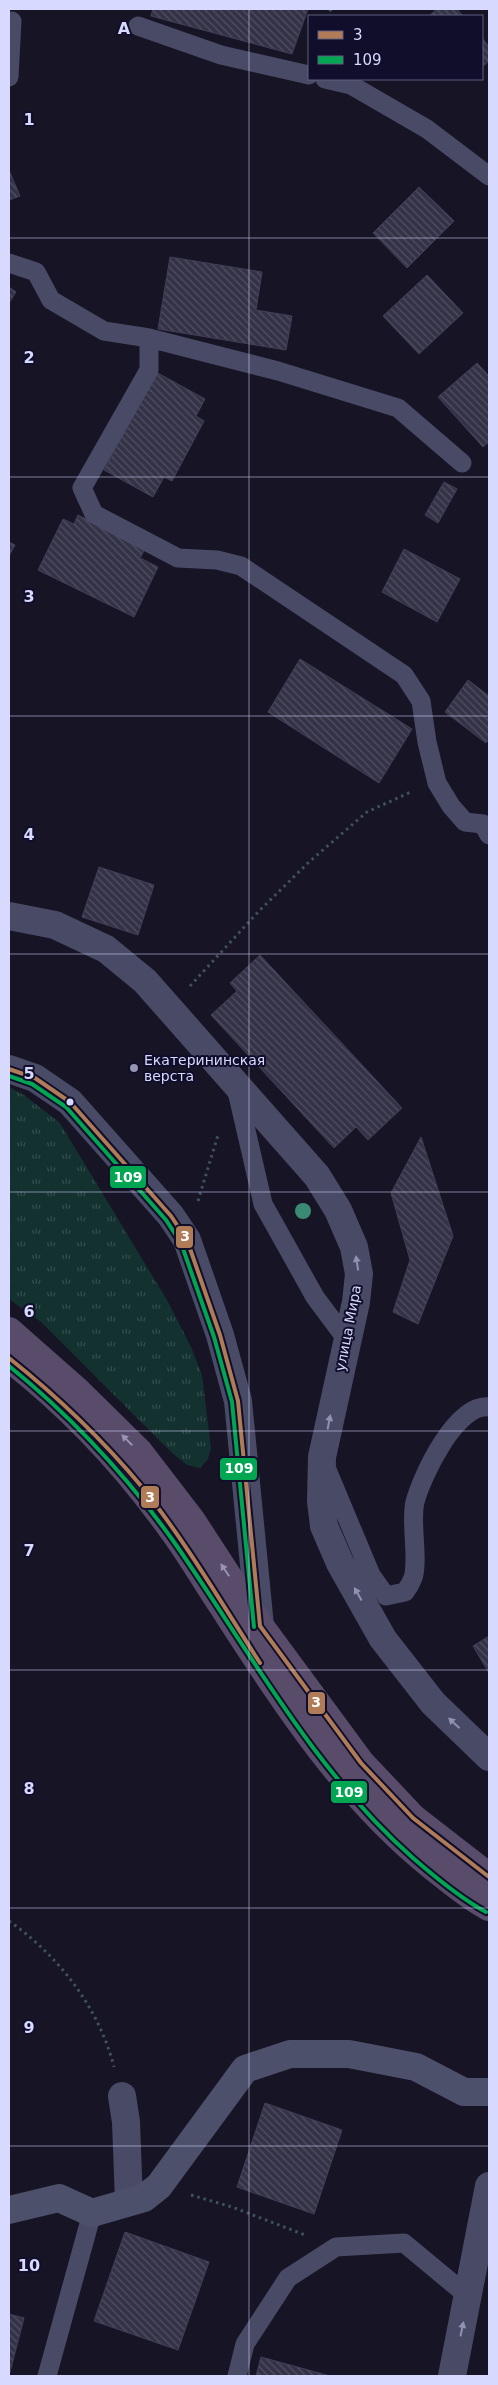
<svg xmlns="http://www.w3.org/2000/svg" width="498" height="2385" viewBox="0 0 498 2385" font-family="'DejaVu Sans',sans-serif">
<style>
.grass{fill:url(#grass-tufts)}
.building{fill:url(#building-back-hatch);stroke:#413f58}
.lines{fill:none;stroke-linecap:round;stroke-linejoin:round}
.path{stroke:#405260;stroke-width:3;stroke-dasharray:2.5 4;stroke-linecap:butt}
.service{stroke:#494b66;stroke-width:19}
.minor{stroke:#494b66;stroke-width:28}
.tertiary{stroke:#494b66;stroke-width:28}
.secondary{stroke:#4d506b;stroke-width:28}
.trunk{stroke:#584c6a;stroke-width:28}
.bus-1-casing{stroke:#100e2b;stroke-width:8}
.bus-2-casing{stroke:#100e2b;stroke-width:8}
.bus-1{stroke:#b07c57;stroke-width:4}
.bus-2{stroke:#00a651;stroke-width:4}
.tree{fill:#3b8a74}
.oneway{fill:#9092b2}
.oneway2{fill:#9892b4}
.grid{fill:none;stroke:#d8d9ff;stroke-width:1;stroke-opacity:0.55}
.poi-dot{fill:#9494b3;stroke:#100e2b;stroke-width:2}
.bus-dot{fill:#d8d9ff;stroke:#100e2b;stroke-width:2}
.labels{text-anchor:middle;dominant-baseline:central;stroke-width:4;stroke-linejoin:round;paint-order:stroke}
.poi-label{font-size:14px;fill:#d8d9ff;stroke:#100e2b;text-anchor:start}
.street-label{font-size:14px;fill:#d8d9ff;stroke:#100e2b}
.grid-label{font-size:16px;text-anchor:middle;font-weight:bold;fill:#d8d9ff;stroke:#100e2b;stroke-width:4;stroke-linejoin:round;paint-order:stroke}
.line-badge{stroke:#100e2b;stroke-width:2}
.badge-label{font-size:14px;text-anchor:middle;font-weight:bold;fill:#fff}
</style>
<defs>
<pattern id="grass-tufts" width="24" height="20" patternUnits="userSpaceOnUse" patternTransform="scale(1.25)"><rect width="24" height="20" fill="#12312f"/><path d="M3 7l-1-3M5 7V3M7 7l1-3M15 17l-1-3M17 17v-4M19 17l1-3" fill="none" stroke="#344e4e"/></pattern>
<pattern id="building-back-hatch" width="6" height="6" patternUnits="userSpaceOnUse" patternTransform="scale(1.25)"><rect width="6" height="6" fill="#343246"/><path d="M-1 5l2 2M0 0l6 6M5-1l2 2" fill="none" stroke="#514f62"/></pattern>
</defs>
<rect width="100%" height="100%" fill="#161425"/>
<!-- grass -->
<path class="grass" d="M9 1087 24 1095 60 1123 167 1300 191 1347 202 1375 211 1448 208 1459 200 1468 187 1465 171 1452 41 1322 9 1299Z"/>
<!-- building -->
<path class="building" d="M153 9H308L292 54 151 16Z
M437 9H457L463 16H429Z
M482 38 489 47V61L482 67Z
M9 170 20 196 9 200Z
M419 187 454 221 407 268 373 233Z
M170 257 262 272 256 310 292 316 286 350 158 329Z
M427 275 463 313 419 354 383 316Z
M9 287 16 292 9 303Z
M477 363 489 376V442L483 447 438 397Z
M156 372 205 399 196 416 204 421 172 481 164 477 153 497 104 470Z
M444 482 457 489 438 523 425 515Z
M78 515 145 549 140 558 158 567 134 617 38 570 63 519 74 524Z
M9 542 15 545 9 556Z
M404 549 460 579 437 622 382 592Z
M300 659 412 729 379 783 268 712Z
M468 680 489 696V739L486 743 445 712Z
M99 867 154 885 138 935 82 917Z
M260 955 402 1108 368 1140 356 1127 334 1148 211 1015 237 991 230 983Z
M421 1137 453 1236 418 1324 393 1312 410 1260 391 1193Z
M489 1636V1673L473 1646Z
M265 2103 342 2130 314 2214 237 2187Z
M125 2232 209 2262 178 2350 94 2321Z
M9 2314 24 2318 9 2376Z
M261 2357 330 2376H256Z"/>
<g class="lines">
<!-- path -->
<path class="path" d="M330 9 332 16
M190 986 259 911 309 862 367 812 413 791
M198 1201 218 1135
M9 1921C59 1956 99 2008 114 2067
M191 2195 232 2207 305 2235"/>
<!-- service -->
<path class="service" d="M138 26 221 55 309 75
M9 77 12 21
M325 79 351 85 427 129 489 176
M9 263 36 272 51 300 104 331 149 338V370L82 488 94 514 178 558 217 560 241 566 404 675 421 701 427 742 437 783 451 806 465 822 483 824 489 835
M149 338 278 371 398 408 462 463
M236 1087 263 1204 315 1297 347 1340
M325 1465 371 1575 386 1596 405 1592C408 1588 411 1583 413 1578 419 1559 410 1522 415 1502 422 1476 456 1403 489 1407
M47 2376 92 2213
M237 2376 245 2344 288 2278 336 2247 404 2243 469 2297"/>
<!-- minor -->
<path class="minor" d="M9 916 55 925 106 949 145 981 317 1176 338 1210 354 1247 359 1274 356 1302 322 1457 321 1501 324 1526 340 1563 383 1639 433 1703 489 1757
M122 2096 126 2122 129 2202
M452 2376 489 2186"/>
<!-- tertiary -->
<path class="tertiary" d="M9 1069 35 1078 70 1102 171 1216 187 1240 220 1335 238 1401 260 1626"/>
<!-- secondary -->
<path class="secondary" d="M9 2210 59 2198 92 2213 144 2198 159 2186 245 2069 290 2054H349L416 2067 464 2092H489"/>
<!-- trunk -->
<path class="trunk" d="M9 1331 77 1391 139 1452 192 1521 260 1626 361 1763 413 1818 489 1877
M9 1358C71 1406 126 1465 172 1529 190 1553 205 1580 222 1605 283 1699 343 1794 431 1865 450 1880 468 1896 489 1907"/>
<!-- bus-1 casing -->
<g class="bus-1-casing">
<path id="bus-1" d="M9 1069 35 1078 70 1102 171 1216 187 1240 220 1335 238 1401 260 1626 361 1763 413 1818 489 1877
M9 1358C58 1397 102 1439 142 1487 186 1542 222 1604 260 1663"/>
</g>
<!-- bus-2 casing -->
<g class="bus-2-casing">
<path id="bus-2" d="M9 1076 32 1084 66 1107 166 1220 181 1243 214 1337 232 1402 254 1627
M9 1366C72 1417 127 1476 174 1542 250 1651 312 1769 413 1858 436 1878 460 1898 486 1912"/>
</g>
<!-- bus-1 -->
<use href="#bus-1" class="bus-1"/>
<!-- bus-2 -->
<use href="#bus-2" class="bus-2"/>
</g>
<!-- trees -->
<circle class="tree" cx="303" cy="1211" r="8"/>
<!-- one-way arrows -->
<defs><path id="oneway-solid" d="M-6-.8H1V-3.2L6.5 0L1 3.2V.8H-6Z" transform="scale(1.25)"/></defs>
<g class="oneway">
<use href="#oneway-solid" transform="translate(357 1263) rotate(-99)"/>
<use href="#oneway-solid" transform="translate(329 1422) rotate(-79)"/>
<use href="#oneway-solid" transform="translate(358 1594) rotate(-119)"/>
<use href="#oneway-solid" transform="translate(454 1723) rotate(-137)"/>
<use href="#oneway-solid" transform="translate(462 2329) rotate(-78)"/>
</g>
<g class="oneway2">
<use href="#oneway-solid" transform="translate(127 1440) rotate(-135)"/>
<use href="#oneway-solid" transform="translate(225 1570) rotate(-124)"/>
</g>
<!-- grid -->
<path class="grid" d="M249 9V2376M9 238H489M9 477H489M9 716H489M9 954H489M9 1192H489M9 1431H489M9 1670H489M9 1908H489M9 2146H489"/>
<!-- markers -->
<circle class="poi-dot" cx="134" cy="1068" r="5"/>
<circle class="bus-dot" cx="70" cy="1102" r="4.5"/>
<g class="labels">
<!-- poi labels -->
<g class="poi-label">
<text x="144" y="1060">Екатерининская<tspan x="144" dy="16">верста</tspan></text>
</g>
<!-- street labels -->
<g class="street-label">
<text transform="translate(348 1328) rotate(-79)">улица Мира</text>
</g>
</g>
<g class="grid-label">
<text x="124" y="34">A</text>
<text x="29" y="125">1</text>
<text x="29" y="363">2</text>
<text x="29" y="602">3</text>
<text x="29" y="840">4</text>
<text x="29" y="1079">5</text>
<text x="29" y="1317">6</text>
<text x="29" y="1556">7</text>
<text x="29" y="1794">8</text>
<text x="29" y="2033">9</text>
<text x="29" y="2271">10</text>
</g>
<g class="line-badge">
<rect x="109" y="1165" width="38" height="24" rx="5" fill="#00a651"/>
<rect x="175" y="1225" width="19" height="24" rx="5" fill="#b07c57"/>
<rect x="219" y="1457" width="39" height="24" rx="5" fill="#00a651"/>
<rect x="140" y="1485" width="20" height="24" rx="5" fill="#b07c57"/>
<rect x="307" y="1691" width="19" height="24" rx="5" fill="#b07c57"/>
<rect x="330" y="1780" width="38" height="24" rx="5" fill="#00a651"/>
</g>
<g class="badge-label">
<text x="128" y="1182">109</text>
<text x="185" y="1241">3</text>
<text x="239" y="1473">109</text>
<text x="150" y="1502">3</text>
<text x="316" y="1707">3</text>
<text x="349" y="1797">109</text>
</g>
<!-- border -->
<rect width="498" height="2385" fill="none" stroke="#d8d9ff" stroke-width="20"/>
<!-- legend -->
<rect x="308" y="15" width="175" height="65" fill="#100e2b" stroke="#605f80"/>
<rect x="318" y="31" width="25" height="8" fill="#b07c57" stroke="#605f80"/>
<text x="353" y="40" font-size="15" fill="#d8d9ff">3</text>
<rect x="318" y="56" width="25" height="8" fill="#00a651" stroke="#605f80"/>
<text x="353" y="65" font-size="15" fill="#d8d9ff">109</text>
</svg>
